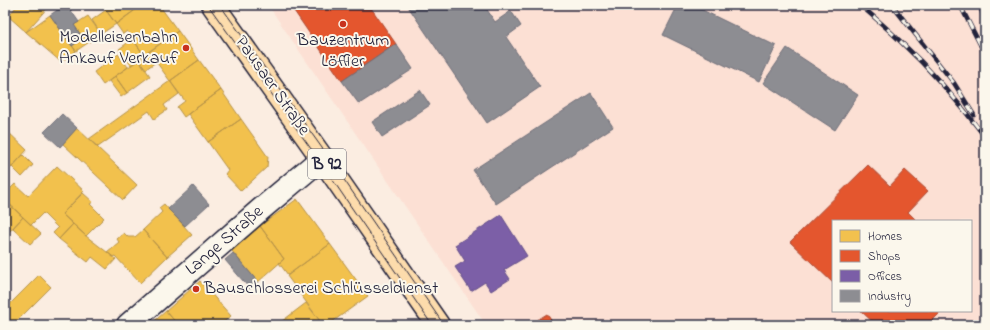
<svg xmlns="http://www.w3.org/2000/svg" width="990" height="330" viewBox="0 0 990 330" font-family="'Indie Flower',sans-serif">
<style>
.built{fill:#fce0d4;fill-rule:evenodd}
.homes{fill:#f2c14e;stroke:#b49148}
.shops{fill:#e4572e;stroke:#aa4732}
.offices{fill:#7b5ea7;stroke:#604c87}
.industry{fill:#8d8d92;stroke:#6d6d78}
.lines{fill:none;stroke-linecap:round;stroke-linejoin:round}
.street-casing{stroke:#22223b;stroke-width:25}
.primary-casing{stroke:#22223b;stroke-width:25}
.street{stroke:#fbf7ec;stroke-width:22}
.primary{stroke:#fddcac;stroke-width:22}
.tram{stroke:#22223b;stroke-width:1}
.rail-casing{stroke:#22223b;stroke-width:4.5}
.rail{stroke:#fbf7ec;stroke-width:3;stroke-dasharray:9;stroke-linecap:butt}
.poi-dot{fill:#c8321e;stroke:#fbf7ec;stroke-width:1.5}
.labels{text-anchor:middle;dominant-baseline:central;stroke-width:4;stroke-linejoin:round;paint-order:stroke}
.shield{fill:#fbf7ec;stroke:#636270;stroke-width:1}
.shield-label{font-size:17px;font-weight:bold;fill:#22223b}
.poi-label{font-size:18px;fill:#22223b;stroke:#fbf7ec;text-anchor:end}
.street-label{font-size:18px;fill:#22223b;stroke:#fbf7ec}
</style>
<rect width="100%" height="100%" fill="#fbede1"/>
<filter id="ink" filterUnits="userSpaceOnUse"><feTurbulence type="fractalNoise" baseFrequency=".025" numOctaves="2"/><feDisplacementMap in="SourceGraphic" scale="8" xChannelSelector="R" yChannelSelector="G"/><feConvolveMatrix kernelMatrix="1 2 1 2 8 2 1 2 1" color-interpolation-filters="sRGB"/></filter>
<g filter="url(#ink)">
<!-- built -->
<path class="built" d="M268 5H985V325H486ZM833 221H971V311H833Z"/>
<!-- homes -->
<path class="homes" d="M18 5H50L26 32 8 16Z
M102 5H142L116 24Z
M142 5H159L178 31 144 55 127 31 123 34 116 24Z
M106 10 116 24 101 34 92 20Z
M50 15 76 51 61 62 26 32Z
M88 16 101 34 76 51 72 46 83 38 74 25Z
M178 31 199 60 170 81 149 52Z
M133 39 144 55 131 65 119 49Z
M149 52 156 62 146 69 139 60Z
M118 54 128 67 103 85 94 72Z
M139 60 150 76 127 93 115 76Z
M199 60 221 90 184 117 177 107 185 101 170 81Z
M115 76 127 93 121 97 109 81Z
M170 81 179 94 164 105 167 110 154 119 149 111 98 147 89 139Z
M221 90 241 119 208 142 188 114Z
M241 119 268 157 267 167 241 191 225 174 228 170 208 142Z
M77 128 137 185 123 200 63 144Z
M5 129 27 150 10 169 5 164Z
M23 155 33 165 22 177 12 167Z
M57 166 84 191 62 214 73 224 59 239 53 233 58 228 43 213 31 225 5 200V194L15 184 28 196Z
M83 193 93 202 90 204 104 218 86 236 62 214Z
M297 199 330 244 288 275 279 263 284 259 260 226Z
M5 200 23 217 5 236Z
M164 204 192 235 167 257 143 230 162 212 159 208Z
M23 217 41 234 30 244 13 228Z
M73 224 86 236 116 259 107 269 92 257 88 262 59 239Z
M260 226 284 259 258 282 232 251Z
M143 230 167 257 140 283 115 256 113 257 107 252 119 242 117 239 124 233 128 237H135Z
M330 244 368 296 328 325H323L287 276Z
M39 275 51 287 13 325H6L5 324V309Z
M200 281 231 316 220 325H178L166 311Z
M306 303 323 325H277Z
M166 311 178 325H150Z"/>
<!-- shops -->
<path class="shops" d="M290 5H369L396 44 342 81Z
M868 165 890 186 905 170 928 191 908 212 917 221H833V283L790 242Z
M861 311H942L928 325H876Z
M547 314 554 325H529Z"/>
<!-- offices -->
<path class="offices" d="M501 215 527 256 504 270 510 279 491 291 485 282 471 291 455 267 465 261 455 245Z"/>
<!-- industry -->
<path class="industry" d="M65 5H67L79 22 74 25 83 38 72 46 50 15Z
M407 5H484L495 22 511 11 521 26 506 37 540 87 487 123Z
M678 5H692L776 46 759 82 663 35Z
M396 44 413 69 359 104 342 81Z
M787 48 858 95 835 130 763 83Z
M420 90 430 105 382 137 372 122Z
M591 93 613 127 496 204 473 170Z
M62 114 77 128 60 147 44 132Z
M193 186 209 204 185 226 168 209Z
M233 253 258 282 250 289 225 260Z"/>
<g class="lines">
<!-- street casing -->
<g class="street-casing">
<path id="street" d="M128 325 260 210 322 158"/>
</g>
<!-- primary casing -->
<g class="primary-casing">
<path id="primary" d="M213 5 322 158 438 325"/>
</g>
<!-- street -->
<use href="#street" class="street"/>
<!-- primary -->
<use href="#primary" class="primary"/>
<!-- tram -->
<path class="tram" d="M208 5 319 160 432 325
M220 5 327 155 444 325"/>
<!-- rail casing -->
<g class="rail-casing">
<path id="rail" d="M860 5C873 16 887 28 899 40 931 70 959 102 985 137
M892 5 954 83 974 115
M960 5 985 54
M979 5 985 18"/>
</g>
<!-- rail -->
<use href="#rail" class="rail"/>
</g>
</g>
<!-- markers -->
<g class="poi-dot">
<circle cx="343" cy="24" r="4"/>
<circle cx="186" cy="48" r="4"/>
<circle cx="196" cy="289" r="4"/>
</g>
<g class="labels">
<!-- shield labels -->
<rect class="shield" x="308" y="149" width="38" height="30" rx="3"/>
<g class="shield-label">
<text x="327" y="164">B 92</text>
</g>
<!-- poi labels -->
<g class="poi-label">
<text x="178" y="38">Modelleisenbahn<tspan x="178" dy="21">Ankauf Verkauf</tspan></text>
<text x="343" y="41" text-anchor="middle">Bauzentrum<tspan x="343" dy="21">Löffler</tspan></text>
<text x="204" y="289" text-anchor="start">Bauschlosserei Schlüsseldienst</text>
</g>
<!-- street labels -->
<g class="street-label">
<text transform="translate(272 86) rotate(55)">Pausaer Straße</text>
<text transform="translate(225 241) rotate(-41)">Lange Straße</text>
</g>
</g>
<!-- margin -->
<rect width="990" height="330" fill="none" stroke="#fbf7ec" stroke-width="20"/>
<rect x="10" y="10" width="970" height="310" fill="none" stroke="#22223b" stroke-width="1.5" filter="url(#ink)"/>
<!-- legend -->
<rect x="832" y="220" width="140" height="92" fill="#fbf7ec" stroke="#a4a2a5"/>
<rect x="840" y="230" width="20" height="12" fill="#f2c14e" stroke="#a4a2a5"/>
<text x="868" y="240" font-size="12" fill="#22223b">Homes</text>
<rect x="840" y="250" width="20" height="12" fill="#e4572e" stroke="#a4a2a5"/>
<text x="868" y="260" font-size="12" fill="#22223b">Shops</text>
<rect x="840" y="270" width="20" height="12" fill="#7b5ea7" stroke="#a4a2a5"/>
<text x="868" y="280" font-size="12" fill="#22223b">Offices</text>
<rect x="840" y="290" width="20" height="12" fill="#8d8d92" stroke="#a4a2a5"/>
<text x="868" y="300" font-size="12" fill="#22223b">Industry</text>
</svg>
